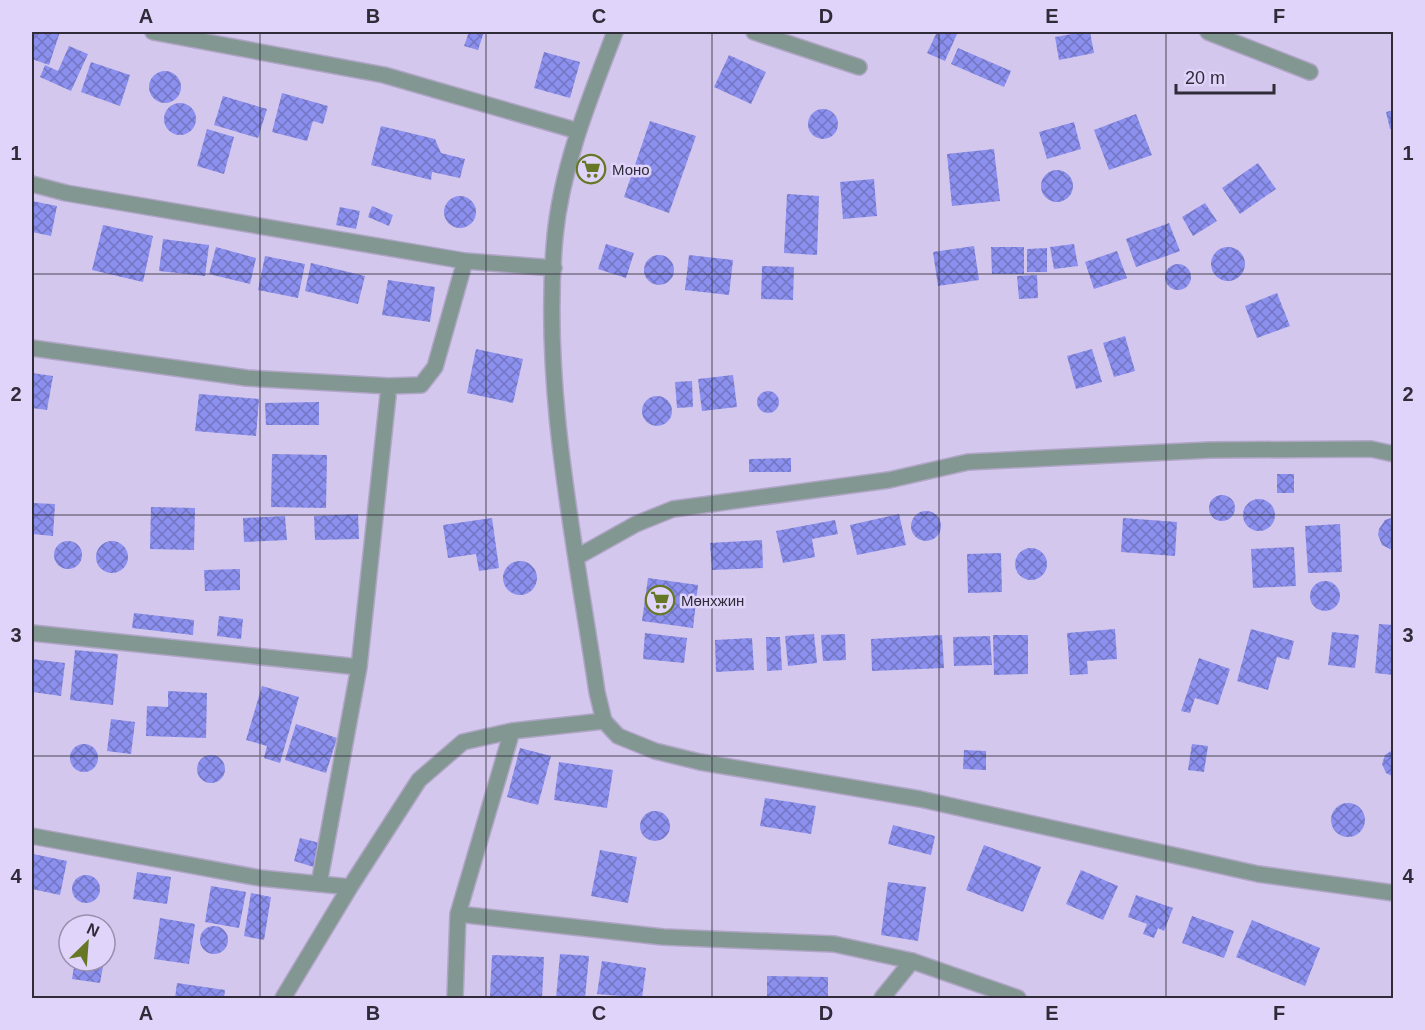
<svg xmlns="http://www.w3.org/2000/svg" width="1425" height="1030" viewBox="0 0 1425 1030" font-family="Arial,sans-serif">
<style>
.building{fill:url(#building-cross-hatch)}
.lines{fill:none;stroke-linecap:round;stroke-linejoin:round}
.service-casing{stroke:#afa5c5;stroke-width:18}
.minor-casing{stroke:#afa5c5;stroke-width:18}
.tertiary-casing{stroke:#afa5c5;stroke-width:18}
.service{stroke:#839792;stroke-width:15}
.minor{stroke:#839792;stroke-width:15}
.tertiary{stroke:#839792;stroke-width:15}
.grid{fill:none;stroke:#302b39;stroke-width:1.5;stroke-opacity:0.55}
.labels{text-anchor:middle;dominant-baseline:central;stroke-width:5;stroke-linejoin:round;paint-order:stroke}
.poi-label{font-size:15px;fill:#302b39;stroke:#e1d4fa;text-anchor:start}
.neatline{fill:none;stroke:#302b39;stroke-width:2}
.grid-label{font-size:20px;text-anchor:middle;font-weight:bold;fill:#302b39}
</style>
<defs>
<pattern id="building-cross-hatch" width="8" height="8" patternUnits="userSpaceOnUse" patternTransform="scale(1.5)"><rect width="8" height="8" fill="#8b8fee"/><path d="M0 0l8 8M0 8l8-8" fill="none" stroke="#7275c2"/></pattern>
</defs>
<rect width="100%" height="100%" fill="#d3c7ed"/>
<!-- building -->
<path class="building" d="M32 32H60L49 65 32 59Z
M469 32H484L478 50 464 46Z
M937 32H952L957 34 945 61 927 53Z
M1084 32H1090L1094 53 1059 60 1055 37Z
M69 46 88 54 71 91 40 77 45 65 58 71Z
M958 48 1011 71 1004 87 951 64Z
M544 52 580 62 570 98 534 88Z
M729 55 766 72 751 104 714 87Z
M91 62 130 75 120 106 81 92Z
M149 87a16 16 0 1 1 32 0a16 16 0 1 1-32 0Z
M282 93 328 106 323 124 313 121 307 141 272 132Z
M223 96 267 109 258 138 214 125Z
M164 119a16 16 0 1 1 32 0a16 16 0 1 1-32 0Z
M808 124a15 15 0 1 1 30 0a15 15 0 1 1-30 0Z
M1394 110V128L1390 129 1386 112Z
M1136 114 1152 155 1109 170 1094 130Z
M650 121 696 136 669 213 624 197Z
M1074 122 1081 149 1047 159 1039 132Z
M381 126 435 139 441 153 465 159 460 178 432 172 431 180 371 165Z
M207 129 234 137 224 174 197 166Z
M994 149 1000 201 952 206 947 154Z
M1258 163 1276 189 1240 214 1222 188Z
M1041 186a16 16 0 1 1 32 0a16 16 0 1 1-32 0Z
M874 179 877 216 843 219 840 182Z
M787 194 819 196 817 255 784 253Z
M444 212a16 16 0 1 1 32 0a16 16 0 1 1-32 0Z
M32 201 57 206 51 236 32 232Z
M1205 203 1217 221 1193 236 1182 217Z
M372 206 393 215 389 226 368 217Z
M340 207 360 211 356 229 336 225Z
M1169 223 1180 251 1136 267 1126 239Z
M103 225 153 236 143 282 92 270Z
M163 239 209 245 205 276 159 271Z
M606 244 634 253 626 278 598 269Z
M1074 244 1078 266 1054 269 1050 247Z
M974 246 979 280 938 286 933 252Z
M216 247 256 258 250 284 209 274Z
M991 247H1024V274H992Z
M1211 264a17 17 0 1 1 34 0a17 17 0 1 1-34 0Z
M1047 248V272H1027V249Z
M1117 251 1127 278 1094 289 1085 262Z
M689 255 733 260 729 295 685 290Z
M644 270a15 15 0 1 1 30 0a15 15 0 1 1-30 0Z
M265 256 305 264 298 298 258 290Z
M311 263 365 276 358 304 305 291Z
M1165 277a13 13 0 1 1 26 0a13 13 0 1 1-26 0Z
M762 266 794 267 793 300 761 299Z
M1037 275 1038 298 1019 299 1017 276Z
M388 280 435 287 430 322 382 315Z
M1277 293 1290 326 1257 338 1245 306Z
M1125 336 1135 371 1114 377 1103 343Z
M476 349 523 359 513 403 467 393Z
M1092 349 1102 382 1076 389 1067 356Z
M32 373 53 376 47 410 32 408Z
M733 375 737 407 702 411 698 379Z
M692 381 693 407 677 408 675 382Z
M757 402a11 11 0 1 1 22 0a11 11 0 1 1-22 0Z
M199 394 259 399 256 436 195 431Z
M642 411a15 15 0 1 1 30 0a15 15 0 1 1-30 0Z
M319 402V425H266L265 403Z
M272 454 327 455 326 508 271 507Z
M791 458V472H749V459Z
M1277 474H1294V493H1277Z
M1209 508a13 13 0 1 1 26 0a13 13 0 1 1-26 0Z
M1243 515a16 16 0 1 1 32 0a16 16 0 1 1-32 0Z
M32 503 55 504 53 536 32 534Z
M151 507 195 508 194 550 150 549Z
M911 526a15 15 0 1 1 30 0a15 15 0 1 1-30 0Z
M358 514 359 539 315 540 314 516Z
M899 514 906 545 857 555 850 525Z
M285 516 287 540 244 542 243 518Z
M1394 517V551L1382 545 1378 535 1379 529 1385 520Z
M492 518 499 568 479 571 476 554 448 558 443 525Z
M1123 518 1177 522 1175 556 1121 552Z
M835 520 838 534 812 539 815 557 783 563 776 531Z
M1340 524 1342 572 1308 573 1305 526Z
M762 540 763 568 712 570 710 543Z
M96 557a16 16 0 1 1 32 0a16 16 0 1 1-32 0Z
M54 555a14 14 0 1 1 28 0a14 14 0 1 1-28 0Z
M1294 547 1296 586 1253 588 1251 549Z
M1015 564a16 16 0 1 1 32 0a16 16 0 1 1-32 0Z
M1001 553 1002 592 968 593 967 554Z
M503 578a17 17 0 1 1 34 0a17 17 0 1 1-34 0Z
M240 569V590L205 591 204 570Z
M648 578 698 585 693 628 642 621Z
M1310 596a15 15 0 1 1 30 0a15 15 0 1 1-30 0Z
M134 613 194 620 193 635 132 628Z
M219 616 243 619 241 639 217 636Z
M1379 624 1394 625V675L1375 673Z
M1115 629 1117 659 1087 661 1088 674 1070 675 1067 633Z
M1251 629 1294 641 1289 660 1277 657 1268 690 1237 681Z
M1332 632 1359 635 1355 668 1328 665Z
M645 633 687 638 684 663 643 659Z
M814 634 817 663 788 666 785 636Z
M845 634 846 660 823 661 821 635Z
M942 635 944 668 872 671 871 639Z
M993 635H1028V674L994 675Z
M990 636 992 665 954 666 953 637Z
M766 637H780L782 670 767 671Z
M752 638 754 670 716 672 715 640Z
M75 650 118 654 113 705 70 700Z
M1199 658 1230 669 1218 705 1195 698 1190 713 1181 711Z
M32 659 65 663 61 696 32 692Z
M262 686 299 697 280 763 264 758 267 746 246 740Z
M168 691 207 693 206 738 146 736 147 706 168 707Z
M111 719 135 722 131 754 107 751Z
M296 724 337 738 326 773 285 760Z
M1192 744 1208 746 1204 772 1188 770Z
M70 758a14 14 0 1 1 28 0a14 14 0 1 1-28 0Z
M520 748 551 756 538 805 507 797Z
M1394 749V777L1386 773 1382 764 1385 755Z
M964 750 986 751V770L963 769Z
M197 769a14 14 0 1 1 28 0a14 14 0 1 1-28 0Z
M559 762 613 770 607 808 554 800Z
M765 798 816 806 811 834 760 826Z
M1331 820a17 17 0 1 1 34 0a17 17 0 1 1-34 0Z
M640 826a15 15 0 1 1 30 0a15 15 0 1 1-30 0Z
M893 825 935 836 931 855 888 844Z
M300 838 324 844 317 868 294 861Z
M984 845 1041 867 1023 912 966 890Z
M600 850 637 857 628 903 591 896Z
M33 854 67 861 60 895 32 889Z
M1081 870 1118 886 1103 920 1066 904Z
M137 872 171 877 167 904 133 899Z
M72 889a14 14 0 1 1 28 0a14 14 0 1 1-28 0Z
M888 882 926 887 918 941 881 935Z
M211 886 246 892 239 928 205 922Z
M251 893 271 897 264 940 244 936Z
M1136 895 1173 908 1164 931 1158 928 1154 938 1143 934 1147 924 1128 917Z
M1192 916 1234 931 1224 958 1182 943Z
M160 918 195 924 189 964 154 959Z
M1252 920 1320 948 1305 986 1236 957Z
M200 940a14 14 0 1 1 28 0a14 14 0 1 1-28 0Z
M560 954 589 956 585 998H556Z
M492 955 544 957 542 998 490 996Z
M75 961H104L100 983 72 979Z
M602 961 646 968 642 998 597 994Z
M767 976 828 977V998H767Z
M177 983 225 990 224 998H175Z"/>
<g class="lines">
<!-- service casing -->
<g class="service-casing">
<path id="service" d="M882 998 912 961"/>
</g>
<!-- minor casing -->
<g class="minor-casing">
<path id="minor" d="M153 32 384 75 578 131
M754 32 859 67
M1208 32 1310 72
M32 184 66 193 465 261 554 268
M32 348 247 378 389 386 421 385 435 367 465 261
M577 557 636 524 673 509 889 480 968 462 1210 450 1371 449 1394 454
M32 633 359 667
M32 836 260 878 350 887
M319 884 359 667 389 386
M458 914 663 937 834 944 912 961 1018 998
M283 998 350 887 419 780 463 742 512 731 604 721
M455 998 458 914 512 731"/>
</g>
<!-- tertiary casing -->
<g class="tertiary-casing">
<path id="tertiary" d="M615 32C590 98 562 165 555 236 541 388 575 542 597 692L604 721 618 736 655 751 700 762 920 799 1258 874 1394 893"/>
</g>
<!-- service -->
<use href="#service" class="service"/>
<!-- minor -->
<use href="#minor" class="minor"/>
<!-- tertiary -->
<use href="#tertiary" class="tertiary"/>
</g>
<!-- grid -->
<path class="grid" d="M260 32V998M486 32V998M712 32V998M939 32V998M1166 32V998M32 274H1394M32 515H1394M32 756H1394"/>
<!-- icons -->
<defs>
<g id="supermarket-ring" transform="scale(1.5)"><circle r="9.5" fill="#e1d4fa" stroke="#667726" stroke-width="1.5"/><path d="M-6-5.5h2.5l.6 2H6L4.5 2H-2.5L-4.4-4H-6ZM-1.5 3.2a1.3 1.3 0 1 0 .1 0ZM3 3.2a1.3 1.3 0 1 0 .1 0Z" fill="#667726"/></g>
</defs>
<g fill-rule="evenodd">
<use href="#supermarket-ring" x="591" y="169"/>
<use href="#supermarket-ring" x="660" y="600"/>
</g>
<g class="labels">
<!-- poi labels -->
<g class="poi-label">
<text x="612" y="169">Моно</text>
<text x="681" y="600">Мөнхжин</text>
</g>
</g>
<!-- border -->
<rect width="1425" height="1030" fill="none" stroke="#e1d4fa" stroke-width="66"/>
<!-- north arrow -->
<g transform="translate(87 943) rotate(25)"><circle r="28" fill="#e1d4fa" stroke="#9a90ad" stroke-width="1.5"/>
<path d="M0-4.5L10 22L0 15L-10 22Z" fill="#667726"/>
<text y="-9" font-size="16" font-weight="bold" text-anchor="middle" fill="#302b39">N</text>
</g>
<!-- scale -->
<path d="M1176 84v9h98v-9" fill="none" stroke="#302b39" stroke-width="3"/>
<text x="1185" y="84" font-size="18" fill="#302b39" stroke="#e1d4fa" stroke-width="4.5" paint-order="stroke">20 m</text>
<rect x="33" y="33" width="1359" height="964" class="neatline"/>
<g class="grid-label">
<text x="146" y="23">A</text>
<text x="373" y="23">B</text>
<text x="599" y="23">C</text>
<text x="826" y="23">D</text>
<text x="1052" y="23">E</text>
<text x="1279" y="23">F</text>
<text x="16" y="160">1</text>
<text x="1408" y="160">1</text>
<text x="16" y="401">2</text>
<text x="1408" y="401">2</text>
<text x="16" y="642">3</text>
<text x="1408" y="642">3</text>
<text x="16" y="883">4</text>
<text x="1408" y="883">4</text>
<text x="146" y="1020">A</text>
<text x="373" y="1020">B</text>
<text x="599" y="1020">C</text>
<text x="826" y="1020">D</text>
<text x="1052" y="1020">E</text>
<text x="1279" y="1020">F</text>
</g>
</svg>
